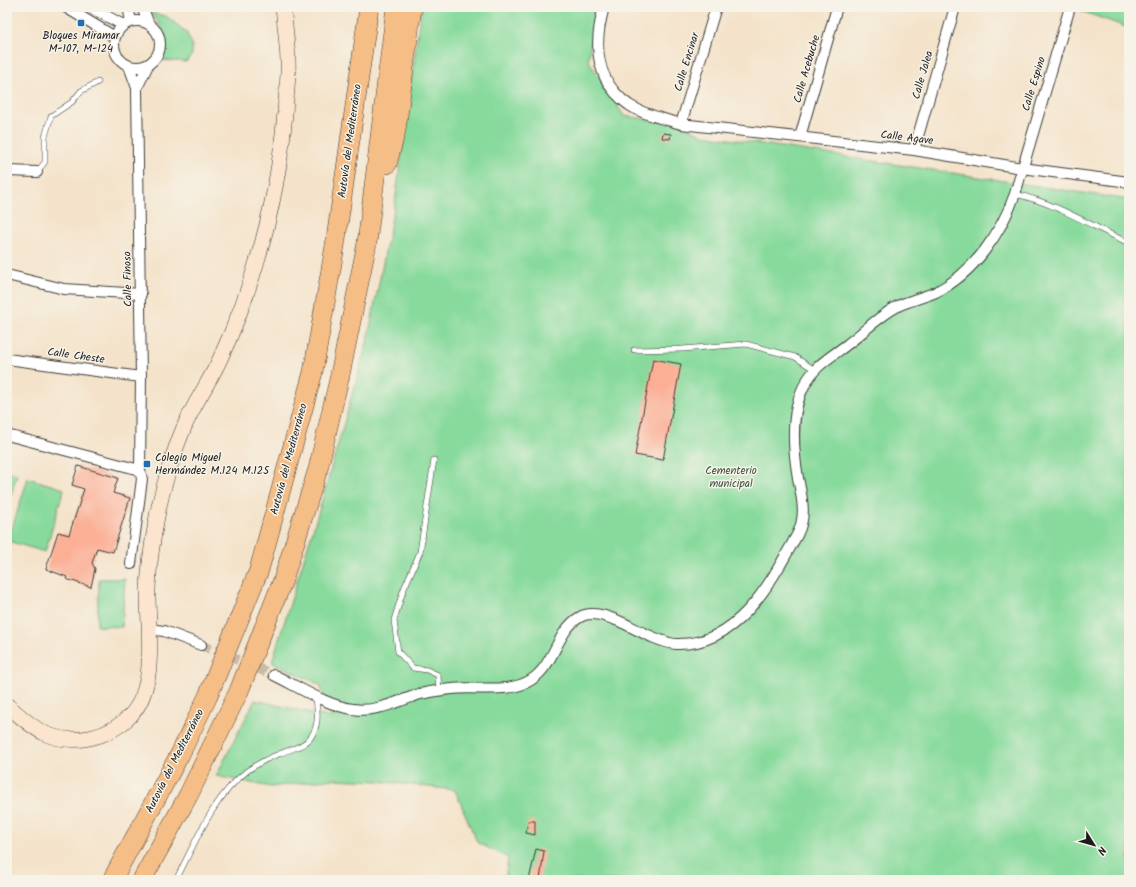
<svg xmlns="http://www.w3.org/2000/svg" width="1136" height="887" viewBox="0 0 1136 887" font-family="Kalam,sans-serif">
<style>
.green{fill:#87da9c;stroke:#527b5c}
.building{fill:#fbaf95}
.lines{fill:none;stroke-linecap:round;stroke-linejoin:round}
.street-tunnel{stroke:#c9bba7;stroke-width:10;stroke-dasharray:10 5;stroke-linecap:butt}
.lane-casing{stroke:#3c3a36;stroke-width:6}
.street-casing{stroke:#3c3a36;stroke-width:12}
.secondary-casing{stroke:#3c3a36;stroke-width:16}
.highway-casing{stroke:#3c3a36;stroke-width:20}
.lane{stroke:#fff;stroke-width:5}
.street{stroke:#fff;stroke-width:10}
.secondary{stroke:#fbe5cf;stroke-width:15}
.highway{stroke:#f6be87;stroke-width:19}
.poi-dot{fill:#1f6fb2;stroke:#f7f3e8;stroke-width:1.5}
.labels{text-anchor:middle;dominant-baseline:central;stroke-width:3;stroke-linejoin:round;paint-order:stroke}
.poi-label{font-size:11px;fill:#1c1c1c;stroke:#f7f3e8}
.street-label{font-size:11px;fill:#1c1c1c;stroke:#f7f3e8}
.park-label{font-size:11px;fill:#3c5542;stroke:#f7f3e8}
</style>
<rect width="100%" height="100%" fill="#f7f3e8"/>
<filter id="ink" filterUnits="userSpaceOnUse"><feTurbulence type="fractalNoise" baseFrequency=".025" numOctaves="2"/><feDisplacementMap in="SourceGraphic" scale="8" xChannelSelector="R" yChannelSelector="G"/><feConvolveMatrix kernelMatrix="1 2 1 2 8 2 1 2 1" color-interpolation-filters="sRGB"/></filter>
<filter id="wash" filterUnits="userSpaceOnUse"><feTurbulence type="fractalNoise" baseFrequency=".012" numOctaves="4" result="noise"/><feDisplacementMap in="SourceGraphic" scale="16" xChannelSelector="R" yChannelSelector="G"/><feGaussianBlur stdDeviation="0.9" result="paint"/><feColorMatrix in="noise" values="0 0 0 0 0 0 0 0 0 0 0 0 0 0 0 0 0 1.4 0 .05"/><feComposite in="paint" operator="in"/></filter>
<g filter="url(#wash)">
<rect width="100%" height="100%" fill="#f4e3ca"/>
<!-- green -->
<path class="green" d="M421 7H598L588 60 624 116 681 124 703 135 1129 200V880H505L508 858 477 842 455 790 378 781 333 779 271 787 216 776 255 700 332 718 320 685 272 662 320 507 367 343 395 203Z
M1082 7H1129V28L1081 11Z
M151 13 166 16 186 32 192 44V55L186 62 161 60C172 39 164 30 151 13Z
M7 471 17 474 7 509Z
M28 478 64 489 45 552 8 541Z
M99 579H125L122 627 97 626Z"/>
<g id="blocks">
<!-- building -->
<path class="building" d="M663 133 671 134 670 139 662 138Z
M653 359 681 364 663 460 635 455Z
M78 466 118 478 113 493 130 498 113 552 97 548 92 563 95 569 91 587 66 579 67 577 46 569 58 532 69 535 84 489 72 485Z
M528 821H535V835L526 833Z
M536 849 544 851 540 880H529Z"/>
</g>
</g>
<g filter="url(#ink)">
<use href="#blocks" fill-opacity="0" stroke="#3c3a36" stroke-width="1"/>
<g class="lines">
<!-- street-tunnel -->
<path class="street-tunnel" d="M201 645 274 675"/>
<!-- lane casing -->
<g class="lane-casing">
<path id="lane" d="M37 172 45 162V137L51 116 72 102 81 91 98 82
M1015 194C1056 203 1091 226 1129 243
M634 350 682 349 746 344 795 357 815 370
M434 460 420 552 403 591 394 620 398 652 413 668 427 670 438 675 439 691
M176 880C195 843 213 797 247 771 257 764 268 758 279 754 290 749 304 747 311 737 320 724 317 711 316 696"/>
</g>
<!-- street casing -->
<g class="street-casing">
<path id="street" d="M65 7 115 37
M90 7 123 25
M128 7 131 21
M142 7 149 24
M604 7C593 45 595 81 629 105 644 115 665 119 681 124L914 150 1022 168 1129 182
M114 44a23 23 0 1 1 46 0a23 23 0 1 1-46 0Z
M129 66 137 88 141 377 140 470 142 479 131 564
M137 88 148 65
M681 124 716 7
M800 137 837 7
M914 150 955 7
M7 171 37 172
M7 275 64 289 141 294
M7 359 141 377
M7 435 140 470
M148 629 164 631 201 645
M274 675C297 686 327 706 353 709 376 713 398 701 420 694 430 692 441 690 452 689 477 686 509 694 531 680 555 665 556 631 580 617 592 610 609 617 621 622 636 629 660 643 676 644 738 646 771 582 797 535 807 516 802 498 798 478 792 443 789 398 815 370 824 360 838 352 849 343 865 331 881 314 900 305 912 300 924 297 936 292 974 273 1001 233 1015 194L1070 7"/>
</g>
<!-- secondary casing -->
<g class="secondary-casing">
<path id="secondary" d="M7 705C19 715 32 728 46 734 75 746 109 738 131 715 159 684 147 627 148 588 149 566 152 544 156 522 161 492 173 453 185 425 195 402 210 381 220 359 256 281 278 198 285 113 286 95 289 77 288 60 287 42 285 25 283 7"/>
</g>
<!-- highway casing -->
<g class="highway-casing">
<path id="highway" d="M387 164 396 130 412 7
M112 880 180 754 208 696 259 570 313 372 335 246 369 7
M142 880 189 794 239 691 283 580 318 469 340 375 367 243 396 7"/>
</g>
<!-- lane -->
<use href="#lane" class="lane"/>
<!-- street -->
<use href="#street" class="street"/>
<!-- secondary -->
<use href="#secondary" class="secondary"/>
<!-- highway -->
<use href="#highway" class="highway"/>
</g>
</g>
<!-- markers -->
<g class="poi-dot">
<rect x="77" y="19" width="8" height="8" rx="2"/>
<rect x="143" y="460" width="8" height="8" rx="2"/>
</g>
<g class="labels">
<!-- poi labels -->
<g class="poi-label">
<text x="81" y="36">Bloques Miramar<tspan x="81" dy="13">M-107, M-124</tspan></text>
<text x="155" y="458" text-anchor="start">Colegio Miguel<tspan x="155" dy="13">Hermández M.124 M.125</tspan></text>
</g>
<!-- street labels -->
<g class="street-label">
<text transform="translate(687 62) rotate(-73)">Calle Encinar</text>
<text transform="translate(807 69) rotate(-74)">Calle Acebuche</text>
<text transform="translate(923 75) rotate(-74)">Calle Jalea</text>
<text transform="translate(1034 84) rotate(-73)">Calle Espino</text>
<text transform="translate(907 138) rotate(7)">Calle Agave</text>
<text transform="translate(350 141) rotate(-82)">Autovía del Mediterráneo</text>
<text transform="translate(128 279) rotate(-91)">Calle Finoso</text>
<text transform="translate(76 356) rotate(8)">Calle Cheste</text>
<text transform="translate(289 459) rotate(-75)">Autovía del Mediterráneo</text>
<text transform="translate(175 761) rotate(-63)">Autovía del Mediterráneo</text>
</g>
<!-- park labels -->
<g class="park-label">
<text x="731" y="471">Cementerio<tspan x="731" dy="13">municipal</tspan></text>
</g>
</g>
<!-- margin -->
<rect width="1136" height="887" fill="none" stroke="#f7f3e8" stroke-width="24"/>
<!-- north arrow -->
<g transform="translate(1094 845) rotate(127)" stroke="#f7f3e8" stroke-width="3" paint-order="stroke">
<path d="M0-3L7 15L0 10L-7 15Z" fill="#1c1c1c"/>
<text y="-6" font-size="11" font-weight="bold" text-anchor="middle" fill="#1c1c1c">N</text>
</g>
</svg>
